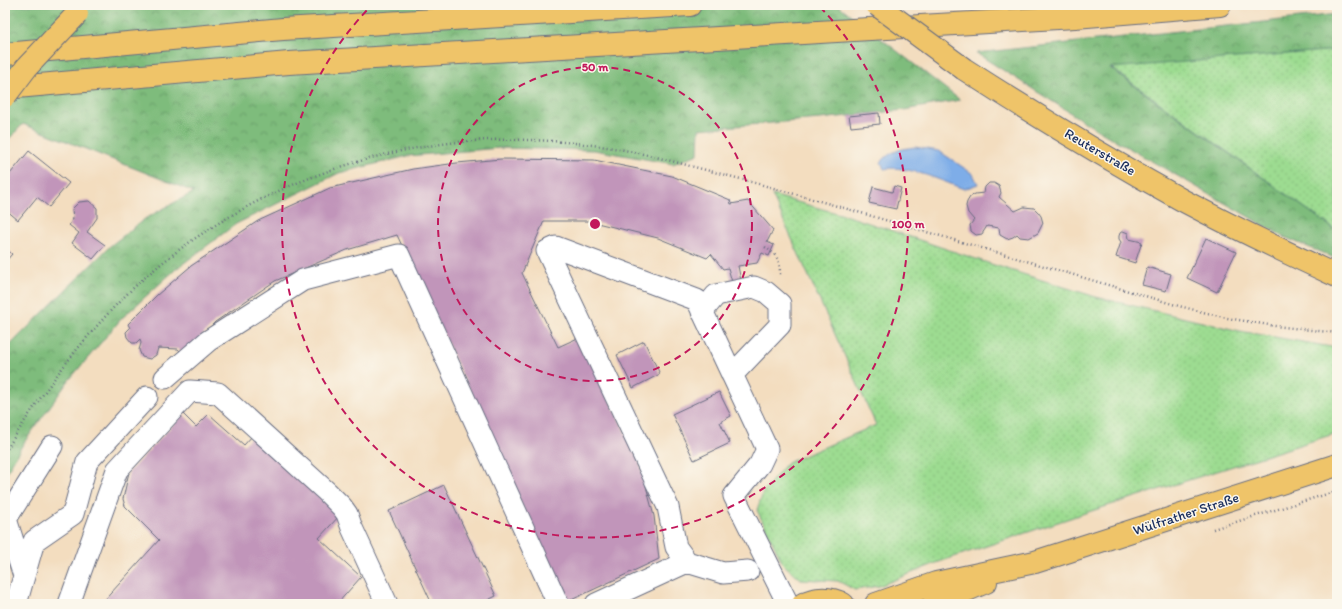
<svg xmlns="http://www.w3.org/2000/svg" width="1342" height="609" viewBox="0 0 1342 609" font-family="Itim,sans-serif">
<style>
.grass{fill:url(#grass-dots);stroke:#5c8678}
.forest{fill:url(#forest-crowns);stroke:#4c766c}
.water{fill:#7eade8;stroke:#4c6ea3}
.building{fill:#c195ba}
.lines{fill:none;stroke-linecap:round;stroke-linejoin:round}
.minor-casing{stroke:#676c80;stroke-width:23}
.major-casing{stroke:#676c80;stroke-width:24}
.highway-casing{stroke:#676c80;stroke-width:24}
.path{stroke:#676c80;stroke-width:2.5;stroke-dasharray:1 3;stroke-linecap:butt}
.minor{stroke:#fff;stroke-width:21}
.major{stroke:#efc469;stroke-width:22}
.highway{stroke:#efc469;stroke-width:22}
.major-bridge-casing{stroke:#676c80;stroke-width:24;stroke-linecap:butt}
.major-bridge{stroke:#efc469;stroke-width:22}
.ring{fill:none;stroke:#c2185b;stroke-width:2;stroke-dasharray:7 5}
.labels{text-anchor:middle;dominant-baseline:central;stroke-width:3;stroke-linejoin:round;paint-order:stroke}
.street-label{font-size:14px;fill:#1b2f5e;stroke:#fbf7ec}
.centre{fill:#c2185b;stroke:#fbf7ec;stroke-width:2}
.ring-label{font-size:12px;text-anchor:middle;font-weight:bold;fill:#c2185b;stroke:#fbf7ec;stroke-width:3;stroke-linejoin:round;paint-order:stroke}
</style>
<defs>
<pattern id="grass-dots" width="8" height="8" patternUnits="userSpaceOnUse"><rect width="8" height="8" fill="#9ddc91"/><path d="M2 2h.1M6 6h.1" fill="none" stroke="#87bd7f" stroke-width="1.8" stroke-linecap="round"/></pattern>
<pattern id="forest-crowns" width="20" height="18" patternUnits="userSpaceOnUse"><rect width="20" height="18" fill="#7ebc7b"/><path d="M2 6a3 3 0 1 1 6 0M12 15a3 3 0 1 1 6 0" fill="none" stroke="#669968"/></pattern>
</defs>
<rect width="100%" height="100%" fill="#fbf7ec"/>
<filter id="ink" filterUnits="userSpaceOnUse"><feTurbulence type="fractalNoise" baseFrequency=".025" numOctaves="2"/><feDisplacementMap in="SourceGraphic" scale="8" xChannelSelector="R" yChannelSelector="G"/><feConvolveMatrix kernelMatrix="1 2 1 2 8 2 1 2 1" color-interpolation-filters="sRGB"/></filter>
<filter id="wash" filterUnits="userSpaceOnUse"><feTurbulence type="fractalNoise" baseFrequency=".012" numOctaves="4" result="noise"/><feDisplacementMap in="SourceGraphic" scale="16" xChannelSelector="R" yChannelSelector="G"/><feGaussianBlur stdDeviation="0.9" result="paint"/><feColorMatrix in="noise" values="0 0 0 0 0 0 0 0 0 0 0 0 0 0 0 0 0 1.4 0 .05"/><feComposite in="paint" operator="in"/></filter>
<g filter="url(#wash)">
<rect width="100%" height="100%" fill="#f3ddbf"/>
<!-- grass -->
<path class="grass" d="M1337 50V231L1110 67Z
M772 195 851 217 994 265 1096 297 1240 331 1337 348V433L1085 513 939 562 879 586 855 590 838 581 800 579 783 564 757 510 763 492 787 463 876 425Z"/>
<!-- forest -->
<path class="forest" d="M5 5H838L960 100 904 110 820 119 699 129 698 154 673 164 594 150 499 148 408 156 339 173 236 224 176 269 122 318 69 380 23 444 5 475V350L110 246 146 218 194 192 23 124 5 143Z
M1337 14V50L1110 68 1337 231V259L1284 237 1099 131 976 53Z"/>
<!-- water -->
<path class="water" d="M915 147 939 151 973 174 978 184 964 189C944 182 905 164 884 169L881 162C891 151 900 149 915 147Z"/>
<g id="blocks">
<!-- building -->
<path class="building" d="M879 113 880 124 851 127 849 116Z
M29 151 69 183 49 207 37 197 18 220 5 209V180Z
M501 159 594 160 672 176 728 199 730 200 731 204 748 201 773 230 767 242 774 245 769 256 762 253 757 263 738 266 741 281 732 282 728 268 723 269 711 254 707 258 658 238 589 221H544L522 273 558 347 580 337 640 464 654 516 659 559 569 601 495 452 498 451 397 235 347 250 275 281 215 322 198 340 181 352 178 349 158 348 156 355 150 359 142 357 139 350 141 343 140 339 136 343H132L127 337 126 332 130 328 128 324 157 295 191 266 258 221 330 188 413 169 457 163Z
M989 183H994L999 186 1001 193 999 197 1015 211 1024 207 1034 208 1038 212 1041 216 1043 223 1038 233 1029 238 1020 237 1017 234 1013 237 1007 239 1000 235 999 228 987 226 982 234 976 235 971 231 970 225 974 220 968 213 966 206 967 202 970 197 975 194 984 193 985 187Z
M894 186 901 188 896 209 869 203 873 187 892 192Z
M89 201 97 208V218L87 232 105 245 93 259 72 243 79 233 69 225 73 219 72 209 79 202Z
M1123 231 1128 233 1129 239 1142 242 1135 263 1116 257 1121 242 1119 239V236L1120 233Z
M1206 238 1236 252 1217 292 1187 278Z
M5 248 12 254 5 262Z
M1147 267 1171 274 1166 291 1142 285Z
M644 341 660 374 633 388 617 355Z
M719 392 731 416 720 422 730 443 694 460 672 414Z
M183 414 196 427 209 414 244 445 253 435 340 515 319 538 361 577 337 604H101L159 540 125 506 123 499 129 472Z
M444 485 496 596 480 604H432L389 511Z"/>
</g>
</g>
<g filter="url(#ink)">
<use href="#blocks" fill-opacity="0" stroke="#676c80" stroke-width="1"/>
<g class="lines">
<!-- minor casing -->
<g class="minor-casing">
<path id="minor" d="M702 312 716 295 754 287 766 292 780 304V325L732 375
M165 378 208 341 303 280 399 255 558 604
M748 571 723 573 687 562 676 547 668 507 547 251 556 247 697 300 767 449 760 464 734 496 788 604
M24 576 6 519 52 446
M16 604 34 541 73 514 87 462 147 397
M69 604 117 470 190 391 218 393 327 492 342 507 347 514 352 528 387 604
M596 604 687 562"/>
</g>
<!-- major casing -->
<g class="major-casing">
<path id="major" d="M964 69C1035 115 1108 159 1182 200 1233 227 1285 252 1337 276
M803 604C815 597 831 597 843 604
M876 604 936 583 1035 562 1337 465
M934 604 986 582"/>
</g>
<!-- highway casing -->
<g class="highway-casing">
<path id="highway" d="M5 54 283 29 690 5
M5 88 289 63 1075 17 1220 5"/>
</g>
<!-- path -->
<path class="path" d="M765 247C778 256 780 260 780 276
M5 452C39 397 76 346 121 300 207 214 322 160 442 144 494 137 548 139 600 146 630 150 661 158 690 166 739 178 788 192 837 206 951 239 1065 272 1179 306L1227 318 1275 326 1337 333
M1213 529 1337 491"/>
<!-- minor -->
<use href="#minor" class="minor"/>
<!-- major -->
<use href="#major" class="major"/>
<!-- highway -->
<use href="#highway" class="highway"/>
<!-- major-bridge casing -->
<g class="major-bridge-casing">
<path id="major-bridge" d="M877 5 964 69
M5 96 27 67 77 14"/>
</g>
<!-- major-bridge -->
<use href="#major-bridge" class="major-bridge"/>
</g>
</g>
<!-- distance rings -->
<g class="ring">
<circle cx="595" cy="224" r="157"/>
<path d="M820 7A313 313 0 1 1 370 7"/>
</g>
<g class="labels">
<!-- street labels -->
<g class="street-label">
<text transform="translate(1100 152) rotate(30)">Reuterstraße</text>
<text transform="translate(1186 514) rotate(-18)">Wülfrather Straße</text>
</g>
</g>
<circle cx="595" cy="224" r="6" class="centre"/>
<g class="ring-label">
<text x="595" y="71">50 m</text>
<text x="908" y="228">100 m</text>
</g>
<!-- margin -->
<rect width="1342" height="609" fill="none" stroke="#fbf7ec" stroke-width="20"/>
</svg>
